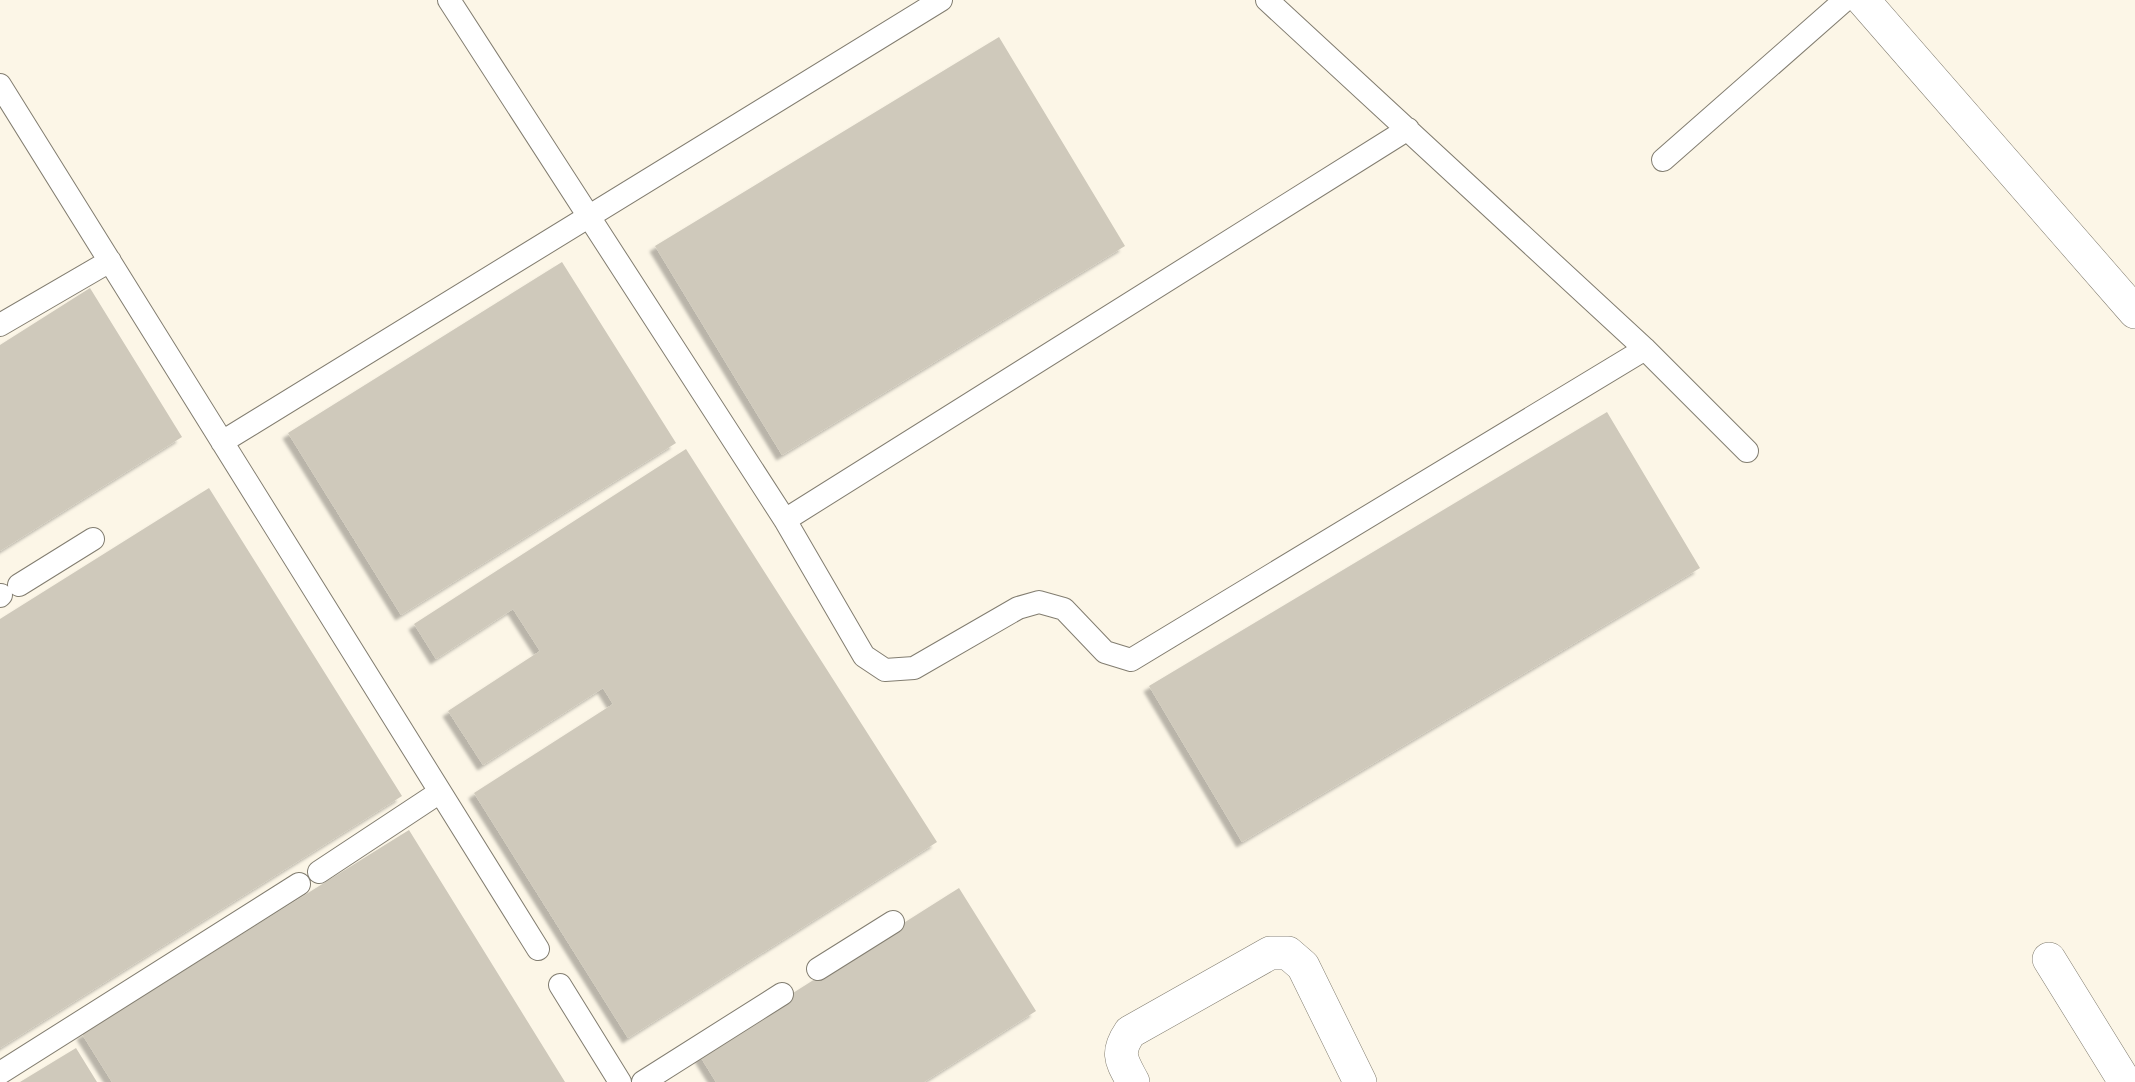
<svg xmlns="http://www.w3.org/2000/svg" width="2135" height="1082" viewBox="0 0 2135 1082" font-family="'Zilla Slab',serif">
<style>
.building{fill:#cfc9bb;filter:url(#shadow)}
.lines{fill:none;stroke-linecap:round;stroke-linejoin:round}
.lane-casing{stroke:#827d70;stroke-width:24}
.street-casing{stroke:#827d70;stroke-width:34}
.lane{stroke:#fff;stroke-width:22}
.street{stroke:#fff;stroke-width:33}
</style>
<defs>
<filter id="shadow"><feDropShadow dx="-5.5" dy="5.5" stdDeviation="1.5" flood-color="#0004"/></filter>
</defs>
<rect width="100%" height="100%" fill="#fcf6e7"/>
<!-- building -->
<path class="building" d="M999 37 1125 246 782 455 655 246Z
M562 262 676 443 401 615 288 433Z
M90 288 182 437 0 551V345Z
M1607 412 1700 568 1242 842 1149 686Z
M686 449 937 842 628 1038 474 793 613 704 603 688 483 765 448 711 540 651 513 609 436 659 414 624Z
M209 488 402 796 0 1048V619Z
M409 830 565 1082H112L82 1034Z
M959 888 1036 1011 924 1082H716L698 1053Z
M76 1048 97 1082H20Z"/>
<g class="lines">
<!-- lane casing -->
<g class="lane-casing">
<path id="lane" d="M449 0 785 520 864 656 885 670 914 668 1018 608 1039 602 1064 609 1105 652 1131 660 1645 349
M1267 0 1645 349 1747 451
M0 85 538 949
M1663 160 1845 0
M0 325 110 261
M222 442 941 0
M785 520 1408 129
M19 585 93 539
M0 596 1 595
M319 872 440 792
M818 969 893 922
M560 985 620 1082
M0 1073 299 884
M643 1082 782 994"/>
</g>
<!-- street casing -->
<g class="street-casing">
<path id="street" d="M1863 0 2135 312
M2049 959 2125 1082
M1133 1082C1122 1061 1115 1054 1130 1032L1270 953H1288L1303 966 1360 1082"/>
</g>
<!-- lane -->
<use href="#lane" class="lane"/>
<!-- street -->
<use href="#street" class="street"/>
</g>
</svg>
